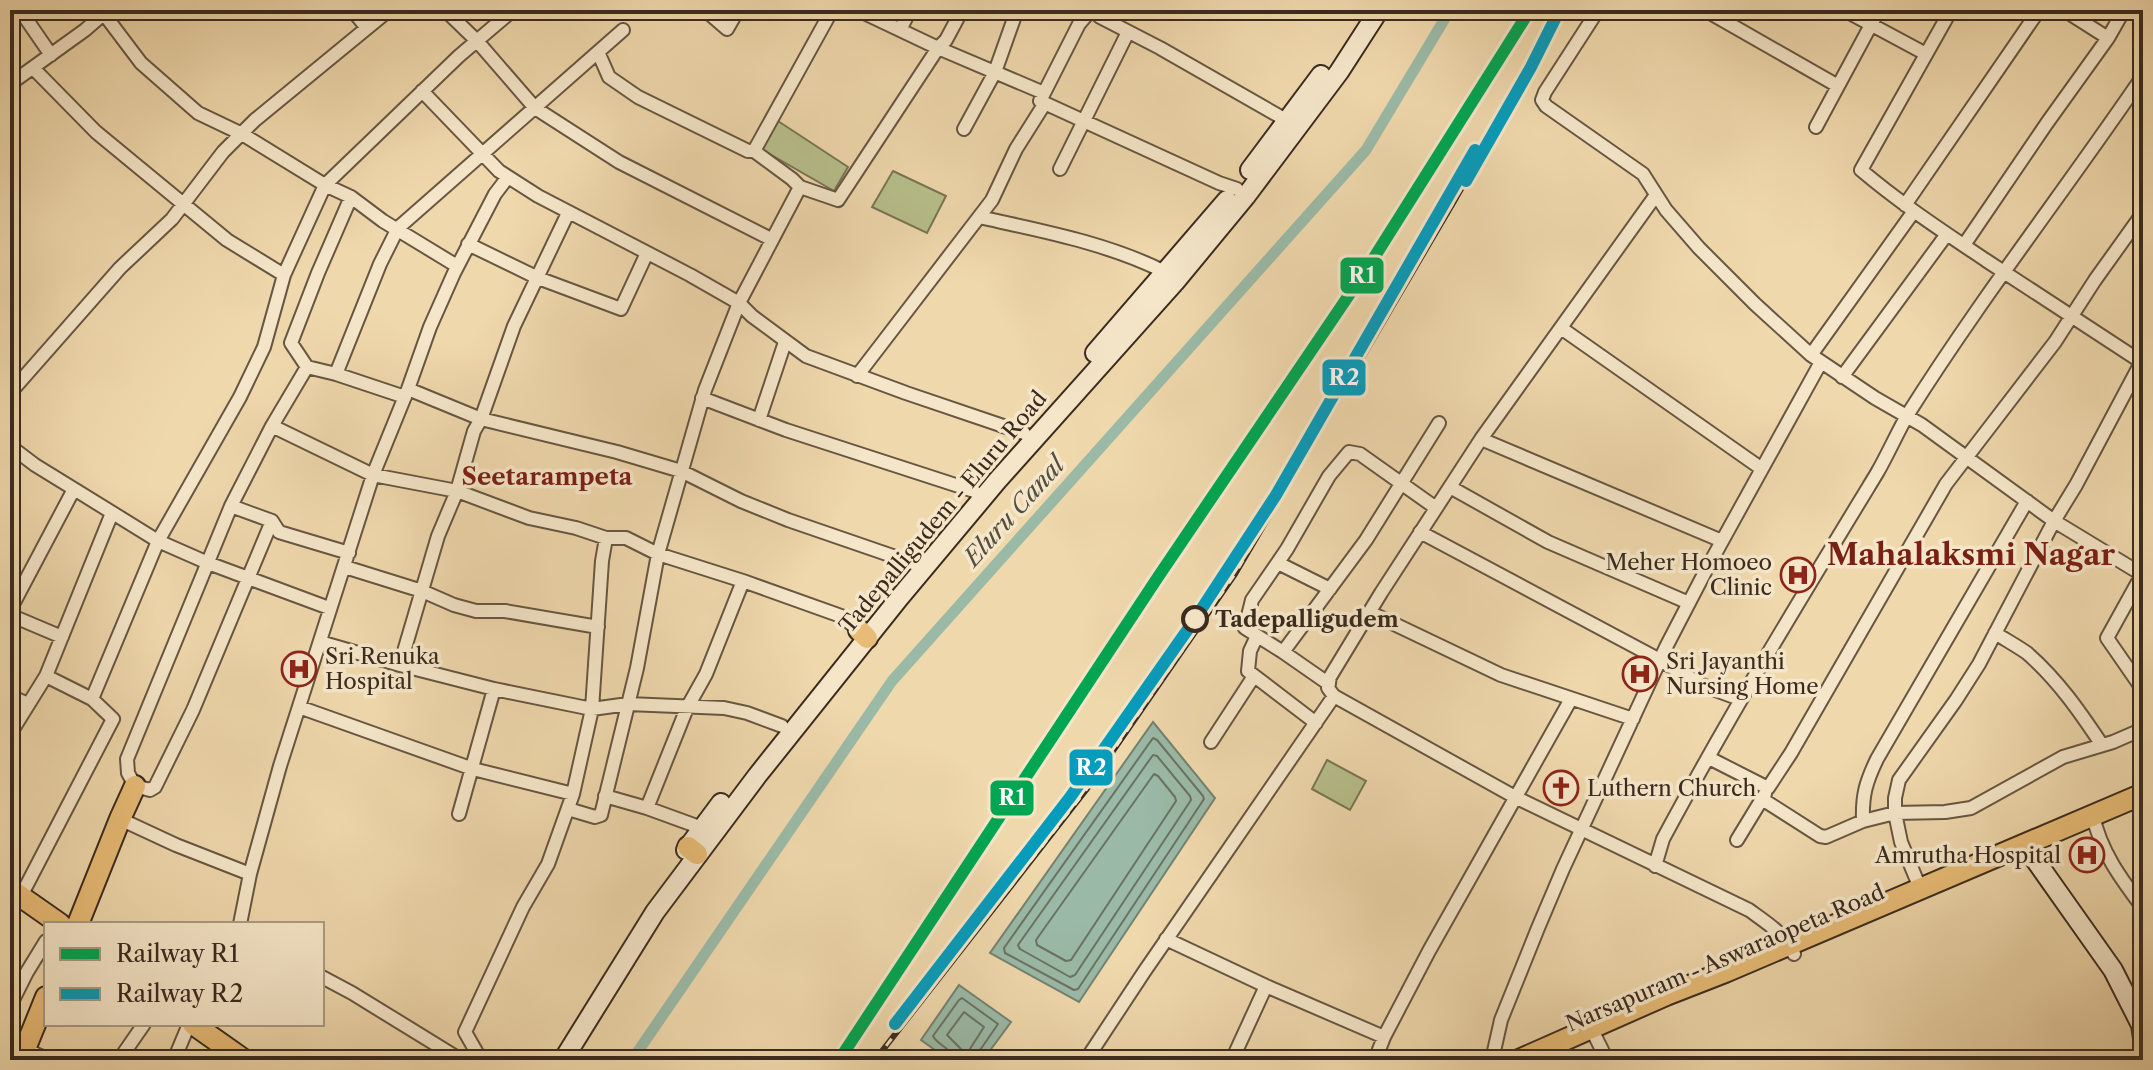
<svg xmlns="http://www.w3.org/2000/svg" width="2153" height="1070" viewBox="0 0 2153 1070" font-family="'Libre Caslon Text',serif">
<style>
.green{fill:#b7bf8b;stroke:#787555;stroke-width:2}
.water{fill:#9abaa7;stroke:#748171;stroke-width:2}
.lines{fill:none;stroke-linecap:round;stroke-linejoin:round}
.shore{stroke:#6a7263;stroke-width:2}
.canal{stroke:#9abaa7;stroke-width:11}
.minor-casing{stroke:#675642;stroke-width:16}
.secondary-casing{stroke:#3a2b1f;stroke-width:22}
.primary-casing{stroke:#3a2b1f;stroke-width:24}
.minor{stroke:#f5e6c9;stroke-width:12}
.secondary{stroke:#f5e6c9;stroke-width:18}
.primary{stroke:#e8bc76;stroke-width:20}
.rail-casing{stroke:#3a2b1f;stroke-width:6}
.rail{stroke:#f5e6c9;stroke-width:3;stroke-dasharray:9;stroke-linecap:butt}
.rail-1-casing{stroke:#f5e6c9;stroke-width:18}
.rail-2-casing{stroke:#f5e6c9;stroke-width:18}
.rail-1{stroke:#00a651;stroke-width:12}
.rail-2{stroke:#069cbc;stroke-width:12}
.stop-dot{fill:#f5e6c9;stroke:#3a2b1f;stroke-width:4}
.labels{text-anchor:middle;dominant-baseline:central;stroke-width:7;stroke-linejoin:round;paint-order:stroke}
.street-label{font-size:22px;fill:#3a2b1f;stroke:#f5e6c9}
.poi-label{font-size:22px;fill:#3a2b1f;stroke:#f5e6c9;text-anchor:start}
.stop-label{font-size:22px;font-weight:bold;fill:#3a2b1f;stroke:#f5e6c9;text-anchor:start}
.neighbourhood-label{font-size:24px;font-weight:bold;fill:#7a1f14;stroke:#f5e6c9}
.water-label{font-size:24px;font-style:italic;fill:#524f41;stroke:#f5e6c9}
.district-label{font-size:30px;font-weight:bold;fill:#7a1f14;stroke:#f5e6c9}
.line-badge{stroke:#f5e6c9;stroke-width:3}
.badge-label{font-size:22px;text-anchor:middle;font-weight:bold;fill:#fff}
</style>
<rect width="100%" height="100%" fill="#efd8ac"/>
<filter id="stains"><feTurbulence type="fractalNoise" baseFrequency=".0025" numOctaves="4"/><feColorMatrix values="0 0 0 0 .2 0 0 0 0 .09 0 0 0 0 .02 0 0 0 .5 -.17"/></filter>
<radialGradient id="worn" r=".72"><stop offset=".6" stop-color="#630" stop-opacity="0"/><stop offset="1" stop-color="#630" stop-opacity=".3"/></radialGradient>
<!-- green -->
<path class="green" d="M778 121 848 167 834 191 761 149Z
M893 171 946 196 927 233 872 207Z
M1327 760 1366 781 1350 810 1312 789Z"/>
<!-- water -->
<path class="water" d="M1153 722 1215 798 1079 1002 990 953Z
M959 985 1011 1022 983 1060H949L921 1040Z"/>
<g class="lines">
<!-- shore -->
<path class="shore" d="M1153 738 1157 740 1203 796 1204 799 1078 989 1074 990 1005 953 1004 948Z
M1153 755 1157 756 1190 796 1191 800 1075 975 1070 977 1020 949 1018 945Z
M1154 774 1158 776 1175 797 1176 801 1071 960 1066 961 1037 945 1036 940Z
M964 1012 984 1027 968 1052 965 1053 947 1035Z
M952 1060C952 1047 938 1046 933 1036L959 1000 962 998 998 1024 978 1053V1060"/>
<!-- canal -->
<path class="canal" d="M632 1060 892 681 1366 150 1450 10"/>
<!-- minor casing -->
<g class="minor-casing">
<path id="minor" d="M20 10 51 55
M352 10 367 28
M445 10 477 41 535 108 619 162 771 239
M705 10 727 29 738 10
M858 10 938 48 1044 93
M1091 10 1079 24 1040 101 1219 183 1237 189
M1094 10 1100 17 1160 48 1286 120
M1598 10 1545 92 1542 100 1546 106 1643 174 1666 210 1699 248 1755 304 1811 355 1875 398 1922 425 2054 521 2143 575
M1705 10 1838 86
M1844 10 1926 54
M1951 10 1861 170C1901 204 1944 232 1987 261 2039 295 2091 329 2143 363
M2064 10 2108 38
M104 14 141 63 198 113 242 134 325 185 351 197 383 221 457 266
M900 30 910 10
M598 52 609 77 638 97 748 151H754L792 179 800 187 838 200 938 48 946 40 962 10
M33 68 96 132 227 240 284 275
M10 84 85 30 108 10
M422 91 499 171 538 196 690 275 739 303 752 316 806 356 906 393 1024 433
M1816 127 1879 10
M964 129 995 72 1017 10
M754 151 832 10
M1060 169 1128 32
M1656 195 1481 439 1381 593 1330 677 1328 688 1334 696 1515 797 1749 910C1767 923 1785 934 1794 954
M351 197 318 273 291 343 307 367 336 374 405 397
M1905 205 2039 10
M979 217C1042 231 1107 243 1165 272
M468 244 538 278 621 309 647 253
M1964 245 2047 123 2108 38 2124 10
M1561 328 1762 469
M1811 355 1914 211
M336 374 380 264 398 228 623 30
M857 376 992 200 1016 149 1045 103
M1842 377 1947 234
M408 389 481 419 617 452 681 471 741 501 788 520 913 563
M10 393 120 268 172 219 223 152 255 120 389 10
M702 398 786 430 974 491
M759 420 785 342
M272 426 373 475 457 491 529 518 576 528 606 538H626L658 554 743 581 841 616 859 630
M1481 439 1722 541
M10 446 35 465 74 489
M1450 487 1548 542 1689 603
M231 506 272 521 279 532 349 553
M1436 508 1360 454 1349 452 1329 476 1287 549 1252 600 1245 628 1283 652 1366 540 1439 423
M272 521 193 710 155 787 150 790 135 786 128 773 127 759 231 506 272 426 307 367
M1420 532 1660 660 1702 685 1740 699
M1278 563 1330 589
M345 567 422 591 454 605 476 611H505L598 627
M2143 573 2107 638 2143 690
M10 610 74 489 158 541 208 563 329 608
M1369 612 1501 675 1633 719
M10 615 62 637
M1995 633C2006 640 2017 646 2027 653 2058 680 2080 712 2102 745
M1257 636 1250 651 1248 671 1316 723
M320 642 400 665 438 536 457 491 474 431 481 419 514 326 568 213
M1283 652 1329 684
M400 665 494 689 592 709 628 704 724 708 747 713 782 726
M10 696 28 704
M92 699 158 541 240 397 264 347 284 275 325 185 459 56 513 10
M299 707 473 769 573 794
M10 734 46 676 112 513
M1211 742 1254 676
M1709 758 1768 788 1791 753 1946 484 2055 342 2095 280 2143 213
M605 796 647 808 702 828
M1762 799 1820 836 1826 837 1863 821 1895 813 1945 812 1971 808 2063 757 2113 742 2143 729
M647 808 687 708 706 674 743 581
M568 809 595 817 601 815 637 668 658 554 705 390 739 303 800 187
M459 814 494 689
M2093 815C2100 851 2122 880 2143 908
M120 819 176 845 250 874
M1863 821C1862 795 1866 782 1877 759L2027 501
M1737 840 1765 794
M1655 866 1663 839C1730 714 1804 593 1877 473 1888 454 1897 433 1908 414 1981 298 2066 189 2143 76
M1920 888 1901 842 1895 813V798L1899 780 1956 700 1979 664 2054 521 2076 485 2143 359
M21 896 113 719 92 699 46 676
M240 924 250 874 280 766 373 475 408 389 430 327 454 273 495 194 508 177
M1166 939 1266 986 1384 1037
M322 977 352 993 461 1060
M10 1006 27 972 46 941
M1591 1028 1607 1060
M10 1043 50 1060
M119 1060 144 1024
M174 1060 189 1024
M481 1060 465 1032 523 907 548 864 573 794 592 709 602 561 606 538
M1086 1060 1144 972 1334 696
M1232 1060 1266 986
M1375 1060 1384 1037 1429 951 1571 699
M1492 1060 1501 1020 1538 928 1563 869 1666 647 1705 572 1821 362"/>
</g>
<!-- secondary casing -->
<g class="secondary-casing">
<path id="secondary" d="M1250 170 1321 75
M1095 353 1227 200
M2028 843 2031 854 2113 970 2141 1025 2143 1038
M686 850 721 803
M563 1060 655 912 757 776 900 597 997 481 1175 282 1246 196 1339 72 1379 10"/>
</g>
<!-- primary casing -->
<g class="primary-casing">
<path id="primary" d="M859 630 867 638
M688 847 697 854
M10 889 60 924
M78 924 120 819 135 786
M193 1024 244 1060
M25 1049 46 997
M1519 1060 1666 995 1725 972 2143 794"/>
</g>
<!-- minor -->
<use href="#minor" class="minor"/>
<!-- secondary -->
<use href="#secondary" class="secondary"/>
<!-- primary -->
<use href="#primary" class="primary"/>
<!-- rail casing -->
<g class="rail-casing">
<path id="rail" d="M875 1060 1086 790 1235 574 1453 203 1531 67 1560 10"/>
</g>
<!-- rail -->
<use href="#rail" class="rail"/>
<!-- rail-1 casing -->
<g class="rail-1-casing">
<path id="rail-1" d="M839 1060 1158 577 1370 264 1530 10"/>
</g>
<!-- rail-2 casing -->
<g class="rail-2-casing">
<path id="rail-2" d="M1466 181 1531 67 1559 11
M895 1024 1071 796 1193 622 1276 495 1475 150"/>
</g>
<!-- rail-1 -->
<use href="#rail-1" class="rail-1"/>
<!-- rail-2 -->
<use href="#rail-2" class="rail-2"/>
</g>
<!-- icons -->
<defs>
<g id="hospital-ring" transform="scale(1.8)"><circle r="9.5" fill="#f5e6c9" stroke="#8f2418" stroke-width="1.5"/><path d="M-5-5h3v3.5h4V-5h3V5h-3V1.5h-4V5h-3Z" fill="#8f2418"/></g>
<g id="church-ring" transform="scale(1.8)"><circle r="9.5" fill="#f5e6c9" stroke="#8f2418" stroke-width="1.5"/><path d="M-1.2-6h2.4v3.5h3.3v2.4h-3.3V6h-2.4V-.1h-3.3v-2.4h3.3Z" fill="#8f2418"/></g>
</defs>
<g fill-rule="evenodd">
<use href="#hospital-ring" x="1798" y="575"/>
<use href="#hospital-ring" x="299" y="669"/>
<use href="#hospital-ring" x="1640" y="674"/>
<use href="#church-ring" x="1561" y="788"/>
<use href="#hospital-ring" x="2087" y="855"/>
</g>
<!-- markers -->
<circle class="stop-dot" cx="1195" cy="619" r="12"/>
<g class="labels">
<!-- street labels -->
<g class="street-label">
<text transform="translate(943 512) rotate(-50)">Tadepalligudem - Eluru Road</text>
<text transform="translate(1725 958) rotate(-23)">Narsapuram - Aswaraopeta Road</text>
</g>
<!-- poi labels -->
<g class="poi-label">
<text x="1772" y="562" text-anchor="end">Meher Homoeo<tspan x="1772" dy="25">Clinic</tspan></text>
<text x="325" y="656">Sri Renuka<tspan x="325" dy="25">Hospital</tspan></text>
<text x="1666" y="661">Sri Jayanthi<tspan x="1666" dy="25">Nursing Home</tspan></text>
<text x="1587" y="788">Luthern Church</text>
<text x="2061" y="855" text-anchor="end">Amrutha Hospital</text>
</g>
<!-- stop labels -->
<g class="stop-label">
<text x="1215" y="619">Tadepalligudem</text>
</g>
<!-- neighbourhood labels -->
<g class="neighbourhood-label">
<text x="547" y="476">Seetarampeta</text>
</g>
<!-- water labels -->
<g class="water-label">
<text transform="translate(1014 511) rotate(-48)">Eluru Canal</text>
</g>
<!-- district labels -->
<g class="district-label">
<text x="1971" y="554">Mahalaksmi Nagar</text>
</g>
</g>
<g class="line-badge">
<rect x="1339" y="256" width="46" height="39" rx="8" fill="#00a651"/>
<rect x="1321" y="358" width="46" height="39" rx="8" fill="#069cbc"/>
<rect x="1068" y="748" width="46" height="39" rx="8" fill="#069cbc"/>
<rect x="989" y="779" width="46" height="38" rx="8" fill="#00a651"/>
</g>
<g class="badge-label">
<text x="1362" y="283">R1</text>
<text x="1344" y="385">R2</text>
<text x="1091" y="775">R2</text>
<text x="1012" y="805">R1</text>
</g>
<!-- margin -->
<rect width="2153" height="1070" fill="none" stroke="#efd8ac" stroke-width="40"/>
<rect x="12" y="12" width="2129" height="1046" fill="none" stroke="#3a2b1f" stroke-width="4"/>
<rect x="20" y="20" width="2113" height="1030" fill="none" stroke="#3a2b1f" stroke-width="2"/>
<!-- legend -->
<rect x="44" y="922" width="280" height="104" fill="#f5e6c9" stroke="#aa9b85" stroke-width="2"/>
<rect x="60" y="948" width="40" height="12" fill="#00a651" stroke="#aa9b85" stroke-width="2"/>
<text x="116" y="962" font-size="24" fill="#3a2b1f">Railway R1</text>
<rect x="60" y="988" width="40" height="12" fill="#069cbc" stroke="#aa9b85" stroke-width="2"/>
<text x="116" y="1002" font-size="24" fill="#3a2b1f">Railway R2</text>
<rect width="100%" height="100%" filter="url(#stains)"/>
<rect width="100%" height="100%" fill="url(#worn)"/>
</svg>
